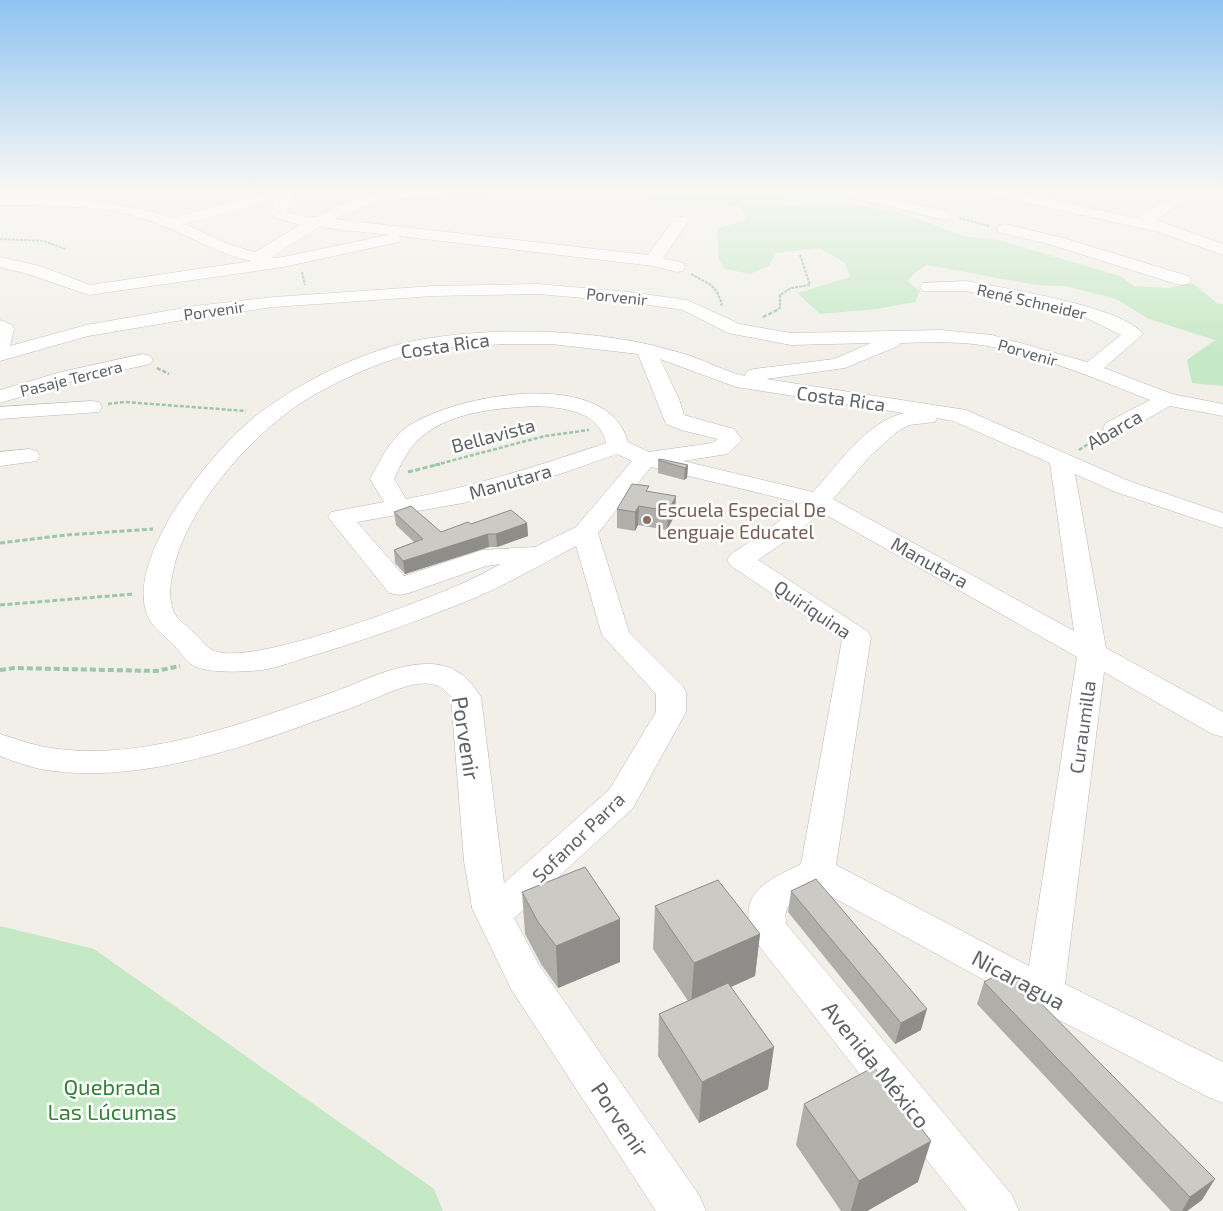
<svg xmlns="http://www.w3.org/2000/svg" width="1223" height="1211" viewBox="0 0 1223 1211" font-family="'Exo 2',sans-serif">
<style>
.green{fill:#c5e8c5}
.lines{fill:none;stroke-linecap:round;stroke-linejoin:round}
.minor-casing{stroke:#b5b8bc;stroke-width:1}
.path-far3{stroke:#9cc7a9;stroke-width:2;stroke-dasharray:3 1;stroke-linecap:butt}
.path-far2{stroke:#9cc7a9;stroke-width:2.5;stroke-dasharray:4 2;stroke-linecap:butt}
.path-far1{stroke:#9cc7a9;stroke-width:3;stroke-dasharray:5 2.5;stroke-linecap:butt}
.path{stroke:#9cc7a9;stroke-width:4;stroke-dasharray:6 3;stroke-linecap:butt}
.minor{fill:#fff;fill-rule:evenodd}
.wall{fill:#afaea9}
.shaded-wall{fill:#8f8d8a}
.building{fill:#cccac5;stroke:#8f8d8a}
.education-dot{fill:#8d6e63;stroke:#fff;stroke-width:2}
.labels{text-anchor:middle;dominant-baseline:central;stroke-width:5;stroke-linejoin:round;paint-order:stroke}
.far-street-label{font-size:16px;fill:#5f6368;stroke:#fff}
.street-label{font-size:19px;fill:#5f6368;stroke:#fff}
.education-label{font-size:19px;fill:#785e54;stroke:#fff;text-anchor:start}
.near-street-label{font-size:22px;fill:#5f6368;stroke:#fff}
.near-park-label{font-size:22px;fill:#348238;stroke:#fff}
</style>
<rect width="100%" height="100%" fill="#f1efe8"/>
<!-- green -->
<path class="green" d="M655 189H769L766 193 785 197V205L848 204 898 212 964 236 998 240 1120 276 1134 286 1169 288 1192 283 1218 304H1223V386L1192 383 1187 360 1215 340 1149 319 1116 299 1066 286 1035 285 927 265 915 273 907 281 920 291 915 302 877 309 820 314 797 293 850 277 845 263 820 248 775 253 769 266 750 274 725 269 719 260 717 229 747 219 740 206 703 207 669 201 645 200 656 194Z
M0 926 94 949 434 1189 443 1211H0Z"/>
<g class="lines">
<!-- minor casing -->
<g class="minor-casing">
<path id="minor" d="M279 189H294L295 191 287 212C295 214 305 218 314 217 322 216 331 209 338 206 369 194 407 183 440 191L442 194 440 197 386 200 369 205 334 219 648 255 676 217H686L689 220 663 258 683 263 685 267 683 271 677 272 653 266 399 236 401 239 399 242 283 267 89 295 28 274 0 267V257L40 266 90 285 252 261C213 253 183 231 145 219 99 204 48 206 0 205V197L71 198 107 202 146 210 172 218ZM276 199 271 214 274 217 300 225 255 252 230 245 185 224ZM319 227 388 235 283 257 274 258 272 256Z
M829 189H854L949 212 952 215 949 218 944 220 831 192Z
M975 189H1002L1136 218 1183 189H1200L1156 220 1223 244V255L1159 232 982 193 977 192Z
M1212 189H1223V194L1214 192Z
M1005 224 1063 238 1188 276 1191 280 1188 284 1182 285 1176 284 1052 245 999 232 997 229 999 226Z
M966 281C1002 288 1123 306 1143 334L1104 368 1172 394 1223 404V416L1170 406 1122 433 1114 435 1106 433 1103 428 1106 423 1150 400C1099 380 1047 358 993 347 963 341 931 342 900 343L898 346 845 368 766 379 966 410 1129 481 1223 513V528L1113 491 1075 474 1106 648 1223 712V737L1212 734 1104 672 1065 984 1223 1062V1103L1208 1097 1030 1005 816 888C799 897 780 903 787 925L1012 1195 1019 1211H967L757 943C733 897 763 882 801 864L842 640 731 566 727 560 731 554 772 527 801 503 651 467 598 533 629 632 682 685 686 692V712L633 808 514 918 539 965 699 1195 706 1211H656L511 989 472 908 464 861 451 697C439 681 425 682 407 686 388 692 370 701 351 708 256 743 142 787 40 769 27 766 13 761 0 756V734C13 738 27 743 40 746 133 765 238 725 325 695 358 684 394 663 430 664 455 665 468 677 481 697L504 883 609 790 656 712V694L602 635 576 546C544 563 511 582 477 597 426 618 374 637 321 653 303 658 286 665 268 669 251 672 210 674 194 666 186 661 179 651 173 644 165 636 152 627 148 617 122 558 217 444 262 411 310 377 366 349 424 339 503 326 604 329 681 353 703 359 723 371 745 376L747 371 754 369 834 359 871 343 791 345 728 333 683 310 629 302 538 294 433 296 274 307 195 318 88 336 0 361V320L12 325 14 329 10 346 86 325 195 306 274 297 433 286 538 284 629 292 687 300 740 324 791 333 941 330 992 335 1087 362 1121 335 1080 315 966 291H923L920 287 923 283ZM503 344H552L638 354 666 424 681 430 718 439 712 443 649 452 628 442C608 366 455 394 407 427 390 439 380 461 370 479L384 502 331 512 328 517 389 593 399 595 409 593 486 566 501 564C487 571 473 579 459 585 419 602 247 669 212 650 206 647 200 638 194 633 189 627 177 620 174 612 167 596 171 580 175 563 192 498 264 420 323 390 355 373 389 358 424 351 450 346 477 346 503 344ZM660 359 736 387 904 413C865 423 840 463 813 492L683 461 727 454 742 440 734 429 684 415 679 399ZM538 406C565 408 599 411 606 443 540 465 474 487 406 499L394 479C400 466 406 453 415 443 445 411 498 408 538 406ZM937 418 953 421 1050 463 1074 631 833 499 871 455 898 431 909 425 935 422ZM617 454 632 461 576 527 535 547 482 550 404 576 357 522 463 503 563 473ZM821 512 1077 657 1029 966 836 865 871 637 867 631 758 560 790 538Z
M143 354 150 356 153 360 150 364 73 381 0 403V390L61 372Z
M91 401 99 402 102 407 99 412 0 419V407Z
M29 449 37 451 40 456 37 461 0 466V452Z"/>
</g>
<!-- path-far3 -->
<path class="path-far3" d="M547 189 573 193 593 189
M448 194 506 192 524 189
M959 218 989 226
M0 239 43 241 66 249
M302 272 305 285
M691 274 711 285 717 292 722 304 720 306
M775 311 780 308V295L791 288 810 285 800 255"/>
<!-- path-far2 -->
<path class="path-far2" d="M763 317 777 310
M157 368 169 374
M108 404 125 402 246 411
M1079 450 1099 437
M435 465 545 436 589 430"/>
<!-- path-far1 -->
<path class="path-far1" d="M408 472 440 464
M0 543 66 535 153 529
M0 605 134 594"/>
<!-- path -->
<path class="path" d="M0 670 14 668 156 671 180 666"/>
<!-- minor -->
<use href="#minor" class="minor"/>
</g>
<!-- wall -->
<path class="wall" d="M658 460 688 465 687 478 684 480 658 473Z
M648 492 675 515 667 530 638 525 635 531 617 528V509Z
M394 512 441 532 471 524 527 523 528 536 497 547H489L405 574 395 563 394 550 414 542 396 525Z
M791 891 921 1030 895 1044 788 912Z
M522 892 620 962 558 988 541 964 525 934Z
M655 906 760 934 755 976 731 987 768 1089 699 1123 658 1056 659 1014 688 1001 653 949Z
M984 982 1202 1200 1187 1211H1171L977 1004Z
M804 1104 918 1182 867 1211H841L796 1145Z"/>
<!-- shaded-wall -->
<path class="shaded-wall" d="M688 465 687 478 684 480 685 468Z
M676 496 675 515 667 530 668 511Z
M639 506 638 525 635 531V512Z
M527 523 528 536 497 547 496 534Z
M488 534 489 547 405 574 403 561Z
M620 919V962L558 988 556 946Z
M760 934 755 976 691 1005 694 963Z
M927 1009 921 1030 895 1044 901 1023Z
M774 1047 768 1089 699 1123 702 1082Z
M931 1141 918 1182 867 1211H851L859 1181Z
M1215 1179 1202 1200 1187 1211H1182L1190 1197Z"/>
<!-- building -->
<path class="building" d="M660 459 688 465 685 468 658 460Z
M632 484 649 486 646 491 676 496 668 511 639 506 635 512 617 509Z
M411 506 441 532 468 522 471 524 511 510 527 523 496 534H488L403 561 394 550 423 539 394 512Z
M585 867 620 919 556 946 538 922 522 892Z
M816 879 927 1009 901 1023 791 891Z
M718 880 760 934 694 963 655 906Z
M1007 969 1215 1179 1190 1197 984 982Z
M728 983 774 1047 702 1082 659 1014Z
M874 1067 931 1141 859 1181 804 1104Z"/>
<!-- sky -->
<linearGradient id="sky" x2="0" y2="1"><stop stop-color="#8fc3f1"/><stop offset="0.53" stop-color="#f9f8f5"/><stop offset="1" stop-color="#f9f8f5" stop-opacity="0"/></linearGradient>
<rect width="1223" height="358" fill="url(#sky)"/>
<!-- markers -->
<circle class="education-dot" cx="647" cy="520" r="5"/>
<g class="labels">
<!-- far-street labels -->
<g class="far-street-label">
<text transform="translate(617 296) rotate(6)">Porvenir</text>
<text transform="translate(1032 301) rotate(13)">René Schneider</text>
<text transform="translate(214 310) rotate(-8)">Porvenir</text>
<text transform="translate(1028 352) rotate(16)">Porvenir</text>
<text transform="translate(71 378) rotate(-14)">Pasaje Tercera</text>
</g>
<!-- street labels -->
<g class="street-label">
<text transform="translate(445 345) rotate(-8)">Costa Rica</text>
<text transform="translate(841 398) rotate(8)">Costa Rica</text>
<text transform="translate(1114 429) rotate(-30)">Abarca</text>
<text transform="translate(493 435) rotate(-15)">Bellavista</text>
<text transform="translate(510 481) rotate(-16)">Manutara</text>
<text transform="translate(930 562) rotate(29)">Manutara</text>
<text transform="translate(813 609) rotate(34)">Quiriquina</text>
<text transform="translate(1082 727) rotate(-82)">Curaumilla</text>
<text transform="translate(578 837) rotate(-44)">Sofanor Parra</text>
</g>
<!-- education labels -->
<g class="education-label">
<text x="657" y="509">Escuela Especial De<tspan x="657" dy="22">Lenguaje Educatel</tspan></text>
</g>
<!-- near-street labels -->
<g class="near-street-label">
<text transform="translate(467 738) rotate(81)">Porvenir</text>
<text transform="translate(1019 979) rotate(28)">Nicaragua</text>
<text transform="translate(877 1064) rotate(51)">Avenida México</text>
<text transform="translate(621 1119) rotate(56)">Porvenir</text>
</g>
<!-- near-park labels -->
<g class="near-park-label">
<text x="112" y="1086">Quebrada<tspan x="112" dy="25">Las Lúcumas</tspan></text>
</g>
</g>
</svg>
